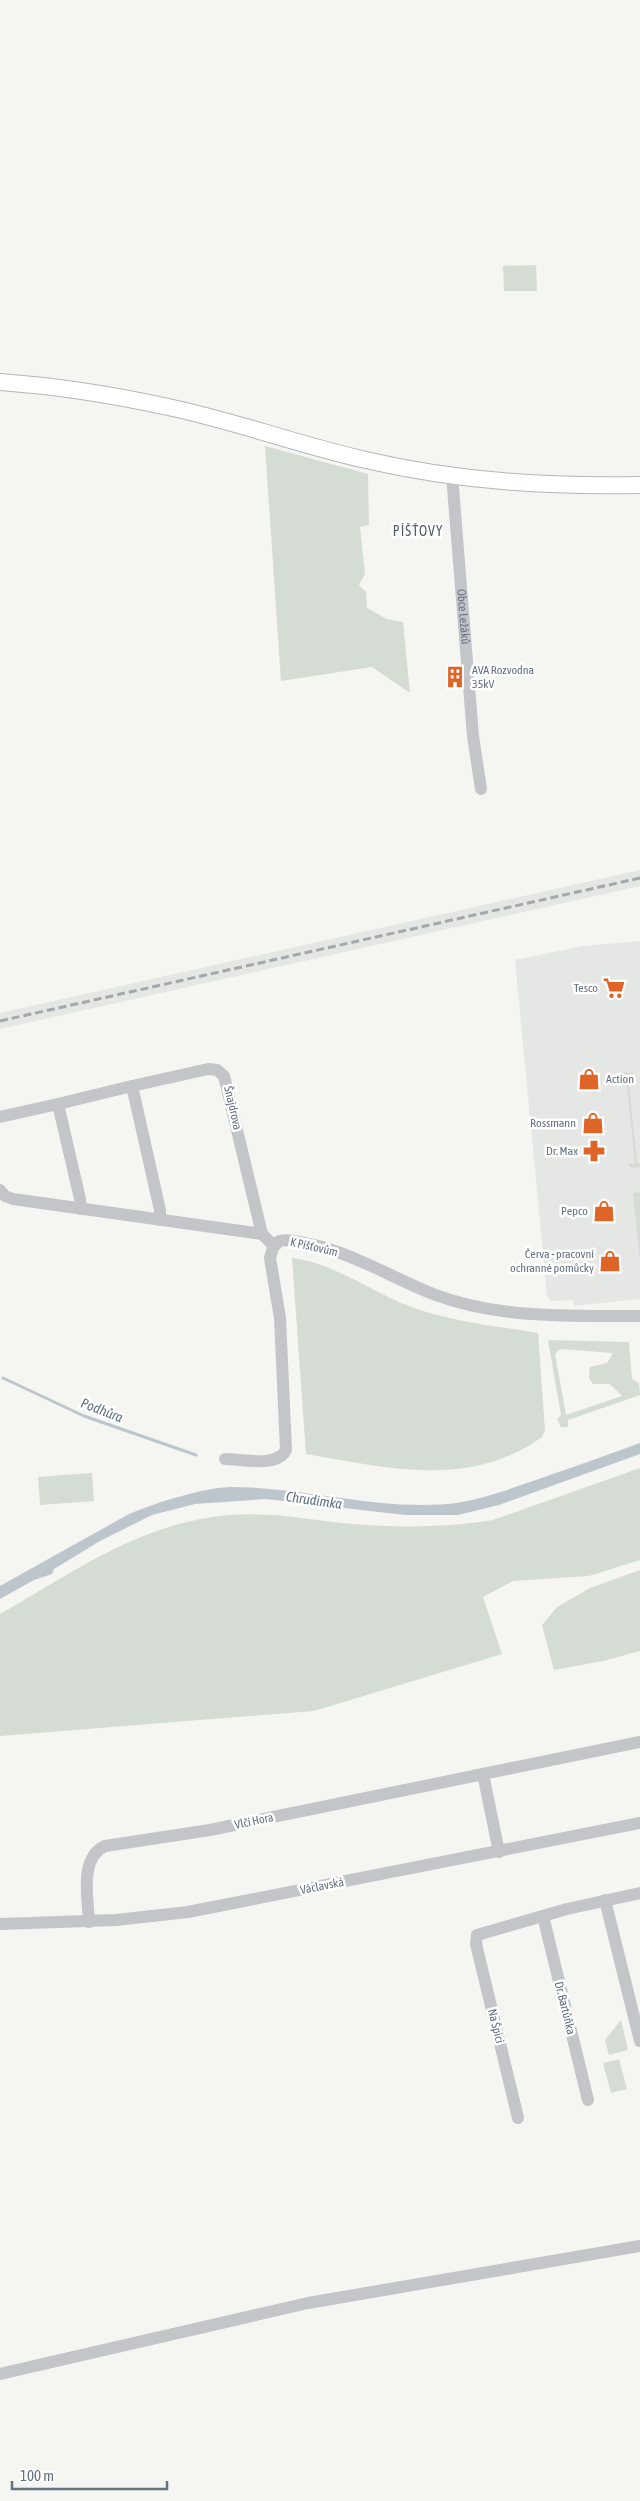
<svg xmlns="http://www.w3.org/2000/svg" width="640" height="2501" viewBox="0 0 640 2501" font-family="'Asap Condensed',sans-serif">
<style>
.built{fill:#e5e7e5}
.green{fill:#d5dcd3;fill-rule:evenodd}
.water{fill:#bec6cd}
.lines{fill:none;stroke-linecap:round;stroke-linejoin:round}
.stream{stroke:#bec6cd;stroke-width:3}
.major-casing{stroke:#b3b7bb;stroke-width:18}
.minor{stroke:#c3c5c9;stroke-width:12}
.major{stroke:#fff;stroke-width:16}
.rail{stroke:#a3a8ae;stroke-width:3;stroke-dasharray:8 4;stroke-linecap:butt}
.labels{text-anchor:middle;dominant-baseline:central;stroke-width:5;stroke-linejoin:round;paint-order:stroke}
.street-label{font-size:12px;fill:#657282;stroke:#fff}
.poi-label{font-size:12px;fill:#657282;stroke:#fff;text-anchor:end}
.neighbourhood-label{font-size:14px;letter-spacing:1px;fill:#525c67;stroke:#fff}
.water-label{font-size:14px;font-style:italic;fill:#60737f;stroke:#fff}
</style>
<rect width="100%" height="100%" fill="#f5f5f1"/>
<!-- built -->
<path class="built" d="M640 870V886L0 1029V1013Z
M640 941V1299L574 1306 573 1300 551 1301 547 1295 515 960 583 946Z"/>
<!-- green -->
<path class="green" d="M536 265 537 291H504L503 266Z
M265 446 368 474 369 525 360 527 365 574 359 585 366 592 367 608 387 619 403 622 410 693 372 667 281 681Z
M621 1072 634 1073 628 1076 637 1163H640V1167L631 1168 628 1164 635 1163 626 1076H619Z
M640 1192V1261L633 1193Z
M292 1258C331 1263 363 1286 399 1302 442 1321 491 1325 538 1333L545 1431 542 1437C470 1489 387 1468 306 1454Z
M548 1340 629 1342 632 1379 639 1383 640 1395 568 1420V1427H561L557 1419 561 1415ZM560 1349 613 1353 607 1363 590 1367 589 1378 593 1384H610L622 1396 566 1415 555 1354Z
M640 1468V1560L589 1576 513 1581 483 1597 502 1654 314 1711 0 1736V1614C76 1571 141 1522 231 1515 268 1512 305 1519 341 1523 391 1528 444 1528 493 1520Z
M92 1473 94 1501 40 1505 38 1477Z
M640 1570V1651L603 1661 554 1670 542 1625 557 1607 590 1588Z
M621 2020 628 2050 609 2055 605 2040Z
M619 2059 627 2089 611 2093 603 2063Z"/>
<!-- water -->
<path class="water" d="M640 1443V1454L499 1505 458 1515H405L266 1499 195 1504 152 1515 100 1541 54 1569 52 1574 34 1580 0 1599V1586L129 1514C155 1503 205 1487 232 1487 305 1487 383 1512 456 1503 482 1499 507 1490 533 1481 568 1469 604 1456 640 1443Z"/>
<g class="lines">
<!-- stream -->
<path class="stream" d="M3 1378 84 1416 196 1455"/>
<!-- major casing -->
<g class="major-casing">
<path id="major" d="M0 382C56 386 113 395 168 407 235 421 299 445 366 460 455 481 548 487 640 485"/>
</g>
<!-- minor -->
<g class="minor">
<path id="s1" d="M452 475 473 736 481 789"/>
<path d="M132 1086 208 1069 217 1070 224 1076 262 1234"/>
<path d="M0 1117 58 1104"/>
<path d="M0 1190 5 1196 13 1199 262 1234 274 1246"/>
<path d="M81 1209 80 1199 58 1104 132 1086 160 1210V1220"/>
<path d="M225 1459C242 1459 277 1468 286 1450L280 1318 270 1258 273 1248 279 1241C288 1239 297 1241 305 1243 354 1253 388 1276 433 1294 498 1319 571 1316 640 1316"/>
<path d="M483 1774 640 1742"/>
<path d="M605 1900 640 2041"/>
<path d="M543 1916 588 2100"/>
<path d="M89 1922C88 1898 79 1858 105 1846L210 1830 483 1774 499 1852"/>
<path d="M0 1924 116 1920 188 1912 640 1823"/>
<path d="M518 2118 476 1944 477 1935 567 1909 640 1893"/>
<path d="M0 2374 308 2303 640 2246"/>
</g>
<!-- major -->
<use href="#major" class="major"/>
<!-- rail -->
<path class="rail" d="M0 1021 640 878"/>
</g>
<!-- icons -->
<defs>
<g id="building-bare" transform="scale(1.725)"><path d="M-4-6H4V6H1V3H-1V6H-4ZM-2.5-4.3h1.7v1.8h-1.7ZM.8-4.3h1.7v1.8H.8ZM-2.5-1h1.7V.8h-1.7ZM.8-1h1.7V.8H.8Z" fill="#de6428" stroke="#fff" stroke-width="2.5" paint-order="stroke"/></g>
<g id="supermarket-bare" transform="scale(1.725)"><path d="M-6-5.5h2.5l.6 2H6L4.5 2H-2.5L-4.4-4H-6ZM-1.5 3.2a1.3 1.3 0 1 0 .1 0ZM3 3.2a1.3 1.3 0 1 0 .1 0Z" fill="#de6428" stroke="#fff" stroke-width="2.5" paint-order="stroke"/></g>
<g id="shop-bare" transform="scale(1.725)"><path d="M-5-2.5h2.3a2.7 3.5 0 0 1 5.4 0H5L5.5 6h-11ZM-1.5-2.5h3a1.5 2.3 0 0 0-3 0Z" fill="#de6428" stroke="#fff" stroke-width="2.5" paint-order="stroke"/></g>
<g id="pharmacy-bare" transform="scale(1.725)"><path d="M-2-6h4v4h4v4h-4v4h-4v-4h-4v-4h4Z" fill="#de6428" stroke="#fff" stroke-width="2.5" paint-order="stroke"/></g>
</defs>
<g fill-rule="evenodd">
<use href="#building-bare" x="455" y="677"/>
<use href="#supermarket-bare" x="614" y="988"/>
<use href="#shop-bare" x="589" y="1079"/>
<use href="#shop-bare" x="593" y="1123"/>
<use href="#pharmacy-bare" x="594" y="1151"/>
<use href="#shop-bare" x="604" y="1211"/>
<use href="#shop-bare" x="610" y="1261"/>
</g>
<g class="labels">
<!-- street labels -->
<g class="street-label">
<text stroke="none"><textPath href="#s1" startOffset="142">Obce Ležáků</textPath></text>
<text transform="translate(233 1108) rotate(77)">Šnajdrova</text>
<text transform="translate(314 1247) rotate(13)">K Píšťovům</text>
<text transform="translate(254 1821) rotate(-12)">Vlčí Hora</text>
<text transform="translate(322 1886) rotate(-11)">Václavská</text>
<text transform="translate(565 2008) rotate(76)">Dr. Bartůňka</text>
<text transform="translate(496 2026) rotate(76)">Na Špici</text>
</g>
<!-- poi labels -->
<g class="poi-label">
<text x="472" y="670" text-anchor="start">AVA Rozvodna<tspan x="472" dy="14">35kV</tspan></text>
<text x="598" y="988">Tesco</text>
<text x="606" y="1079" text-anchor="start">Action</text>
<text x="576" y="1123">Rossmann</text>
<text x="578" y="1151">Dr. Max</text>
<text x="588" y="1211">Pepco</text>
<text x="594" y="1254">Červa - pracovní<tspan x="594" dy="14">ochranné pomůcky</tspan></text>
</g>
<!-- neighbourhood labels -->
<g class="neighbourhood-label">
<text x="418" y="531">PÍŠŤOVY</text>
</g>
<!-- water labels -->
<g class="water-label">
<text transform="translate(102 1410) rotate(21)">Podhůra</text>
<text transform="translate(314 1500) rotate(8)">Chrudimka</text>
</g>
</g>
<!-- scale -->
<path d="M12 2481v8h155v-8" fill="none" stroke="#657282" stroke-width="2.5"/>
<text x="20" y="2481" font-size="15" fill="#657282" stroke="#ffffff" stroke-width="4" paint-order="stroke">100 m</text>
</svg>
